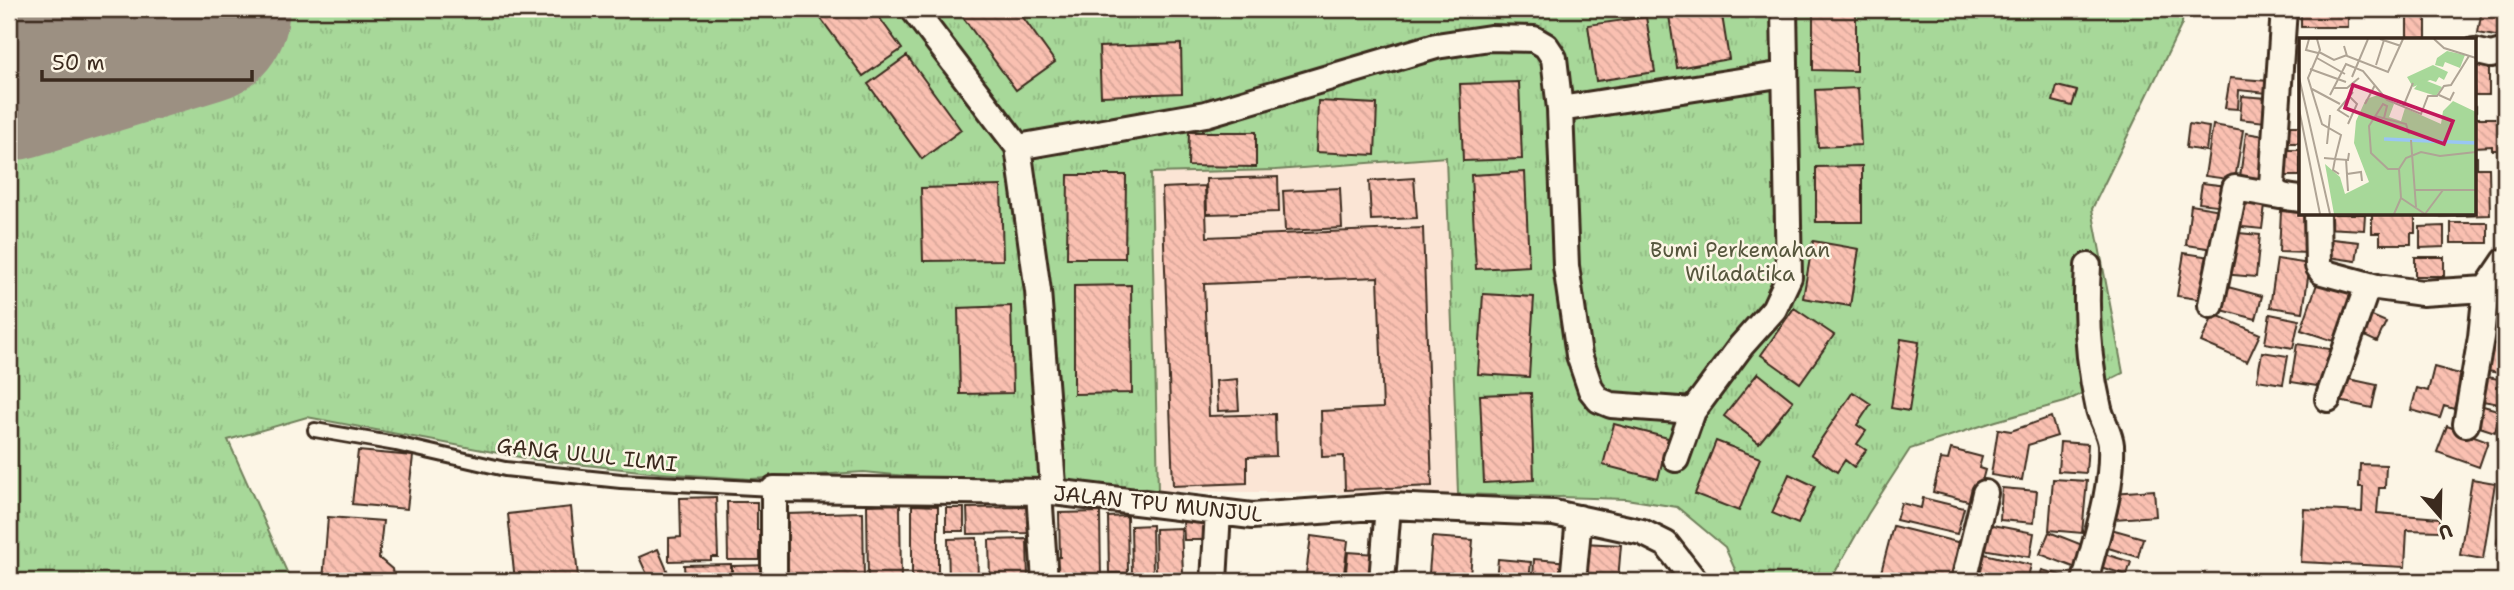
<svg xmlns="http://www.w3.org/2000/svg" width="2514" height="590" viewBox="0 0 2514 590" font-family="'Shantell Sans',sans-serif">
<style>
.built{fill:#fbe5d5}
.grass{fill:url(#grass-tufts);stroke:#71815c;stroke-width:2}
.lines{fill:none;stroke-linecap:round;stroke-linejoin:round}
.runway{stroke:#9c9082;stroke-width:189}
.building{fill:url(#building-back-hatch);stroke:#3b2a1e;stroke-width:2}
.lane-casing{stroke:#3b2a1e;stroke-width:18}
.street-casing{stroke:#3b2a1e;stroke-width:30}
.lane{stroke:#fcf5e5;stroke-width:12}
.street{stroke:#fcf5e5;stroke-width:24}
.labels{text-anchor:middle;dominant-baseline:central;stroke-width:5;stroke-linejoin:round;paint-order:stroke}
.park-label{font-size:21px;fill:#56563d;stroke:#fcf5e5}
.street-label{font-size:21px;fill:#3b2a1e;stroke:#fcf5e5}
.inset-river{fill:none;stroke:#99c6f3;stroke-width:3.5}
.inset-road{fill:none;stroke:#afa495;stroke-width:2}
.view{fill:#c2185b;fill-opacity:0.15;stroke:#c2185b;stroke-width:3.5}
.inset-edge{fill:none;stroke:#3b2a1e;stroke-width:3.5}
</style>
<defs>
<pattern id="grass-tufts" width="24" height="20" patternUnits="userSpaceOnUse" patternTransform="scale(1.75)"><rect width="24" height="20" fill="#a7d899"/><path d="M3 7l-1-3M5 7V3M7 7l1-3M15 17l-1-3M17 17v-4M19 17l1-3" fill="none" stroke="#91ba83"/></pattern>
<pattern id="building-back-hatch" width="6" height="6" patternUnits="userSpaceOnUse" patternTransform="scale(1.75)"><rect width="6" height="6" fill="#fac0b1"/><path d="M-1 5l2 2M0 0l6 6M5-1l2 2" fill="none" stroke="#d7a598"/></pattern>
</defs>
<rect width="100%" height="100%" fill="#fcf5e5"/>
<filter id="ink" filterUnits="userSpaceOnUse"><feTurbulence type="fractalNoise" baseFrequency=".0143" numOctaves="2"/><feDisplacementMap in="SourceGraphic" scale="14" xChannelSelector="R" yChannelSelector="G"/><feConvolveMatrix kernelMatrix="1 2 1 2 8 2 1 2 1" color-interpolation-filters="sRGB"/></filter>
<g filter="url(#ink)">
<!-- built -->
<path class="built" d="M1446 157 1458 494 1158 491 1151 173 1276 170Z"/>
<!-- grass -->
<path class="grass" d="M9 9H2183L2182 24 2092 209 2123 373 2065 402 1996 421 1910 449 1868 514 1830 581H1740L1725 547 1677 507 1626 499 1458 494 1446 157 1276 170 1151 173 1158 491 1053 490 864 472 751 479 659 473 530 459 307 417 228 440 291 581H9Z"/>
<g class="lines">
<!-- runway -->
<path class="runway" d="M9 66 195 9"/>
</g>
<!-- building -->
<path class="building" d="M814 9H873L902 49 863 76Z
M972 9H1017L1055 62 1016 90 962 16Z
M1668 9H1721L1729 59 1677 68Z
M2301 9H2348V27H2301Z
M2482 9H2505V26H2503L2501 37 2478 33Z
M1813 13H1856V71L1813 70Z
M2407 14H2426V38H2407Z
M1646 17 1655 72 1596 81 1588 25Z
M1181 44 1182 93 1101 96 1099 47Z
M907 56 961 130 922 159 868 84Z
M2474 58H2489V95H2474Z
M2230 78 2269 81 2267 93 2239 90 2238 109 2225 108Z
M1519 82 1522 159 1463 161 1460 84Z
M2057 86 2077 91 2072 106 2053 101Z
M1858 88 1861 145 1818 147 1815 90Z
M2242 96 2267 98 2265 122 2240 119Z
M1318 101 1377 104 1375 155 1316 152Z
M2474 106H2476V118H2504L2505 150H2492V146L2474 147Z
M2189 124 2209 127 2206 151 2186 148Z
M2213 125 2243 130 2235 180 2205 176Z
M2289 126H2300V143H2289Z
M1189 132H1256V167L1188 166Z
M2246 133 2271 137 2264 181 2240 177Z
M2283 150H2300V176H2282Z
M2474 157H2477V168H2489L2490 215 2424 217V214H2474Z
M1862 166V222H1816V167Z
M1525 172 1529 266 1476 269 1471 175Z
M1068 175H1126L1125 258H1067Z
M1278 177 1279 212 1207 214 1206 179Z
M1414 178 1417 218 1371 220 1369 181Z
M2202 183 2227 186 2225 206 2199 203Z
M1001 186 1003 260 923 261 921 188Z
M1205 186 1207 237 1423 228 1432 486 1345 490 1344 456 1322 457 1321 411 1383 408 1378 277 1204 284 1209 416 1275 414 1276 456 1247 457V483L1173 486 1162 188Z
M1340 188 1342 228 1285 231 1283 191Z
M2235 202 2265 205 2262 229 2233 226Z
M2191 205 2221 210 2215 249 2186 245Z
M2281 211 2310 214 2309 253 2279 252Z
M2325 214H2365L2364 230 2324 228Z
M2372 214H2415V233H2411V244H2380V233H2372Z
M2451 223H2488V243H2451Z
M2444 226V247L2420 248V227Z
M2227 232 2260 235 2256 277 2222 274Z
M2323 238 2359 242 2356 261 2321 256Z
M1813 241 1859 249 1850 306 1803 298Z
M2184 253 2211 257 2205 300 2177 296Z
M2415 257H2444V276H2415Z
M2277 259 2310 264 2303 312 2270 307Z
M2318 281 2353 293 2337 342 2301 330Z
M1131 285 1132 393 1074 394V286Z
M2502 285 2505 286V334L2488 328Z
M2224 286 2262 296 2256 319 2218 309Z
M1483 294 1534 297 1529 377 1478 374Z
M1011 306 1013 393 960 394 958 308Z
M1794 308 1834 335 1800 383 1761 355Z
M2365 313 2386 322 2377 342 2356 332Z
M2214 314 2260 334 2247 362 2201 342Z
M2270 314 2299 320 2293 348 2265 343Z
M1901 339 1919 342 1909 411 1891 408Z
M2492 343 2505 346V374L2487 371Z
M2297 344 2330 349 2324 387 2291 382Z
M2262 352 2288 356 2283 384 2257 380Z
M2434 367 2463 375 2454 409 2444 406 2440 418 2411 410 2417 388 2428 391Z
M1758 373 1793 401 1759 443 1724 416Z
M2481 376 2505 380V405L2477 400Z
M2344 378 2377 385 2372 408 2339 401Z
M1237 379 1239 410 1218 411 1216 381Z
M1853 392 1871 404 1857 425 1866 431 1857 444 1866 450 1854 467 1845 460 1837 472 1811 454Z
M1531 393 1534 480 1484 483 1480 395Z
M2476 404 2501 411 2495 432 2470 424Z
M2051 417 2057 436 2028 445 2022 480 1991 475 1998 429 2011 431Z
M1614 424 1668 438 1658 479 1603 465Z
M2447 426 2488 441 2479 467 2437 452Z
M1716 441 1760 458 1739 511 1695 494Z
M2060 442 2088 444 2086 473 2058 471Z
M1951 449 1982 457 1979 468 1985 470 1976 503 1933 492 1941 459 1948 460Z
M358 451 413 456 407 509 352 504Z
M2360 464 2386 465 2385 488H2379L2377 513 2440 518V531L2407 530 2405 567 2301 562 2304 509 2362 512 2363 487H2359Z
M1789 474 1815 486 1798 524 1772 513Z
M2053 479 2087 481 2082 533 2049 530Z
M2472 479 2495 483 2483 559 2460 555Z
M2002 488 2037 491 2034 523 2000 520Z
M2154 490 2156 516 2115 519 2113 493Z
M716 497 718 557H711V560L669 561V538L681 537 680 498Z
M1923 498 1964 508 1957 534 1896 520 1901 503 1921 508Z
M727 502H757V530H772V560H728Z
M900 504 901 581H868L867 505Z
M912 505 938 506V581H912Z
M571 507 578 577 515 581 508 514Z
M1031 507V533L968 534 967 508Z
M946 508H964V531H946Z
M863 512 864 581H788L786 514Z
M1100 512 1101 581H1051L1048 558 1060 557 1059 513Z
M1127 516 1128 573H1109L1108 517Z
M328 517 383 521 379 558 392 569 394 581H323Z
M1205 520V540H1184L1183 521Z
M2501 523H2505V544L2497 543Z
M1987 524 2034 533 2030 557 1982 549Z
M1152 525 1153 574 1132 575 1131 526Z
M1893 526 1965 544 1955 581 1879 580Z
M1181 528 1183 573 1156 574 1155 529Z
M2111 529 2143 538 2138 557 2105 547Z
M2049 532 2085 546 2076 568 2040 554Z
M1311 536 1348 541 1343 581H1305Z
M1432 537 1473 540 1470 576 1429 573Z
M977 538 978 581H949L948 539Z
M1027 539 1028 581H990L989 540Z
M1583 543 1621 545 1618 580 1581 577Z
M658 549 669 575 650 581 639 557Z
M1348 552 1376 554 1373 581H1345Z
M1976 552 2031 565 2027 581H1969Z
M2101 553 2131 562 2127 575 2097 566Z
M1498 559 1531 562 1529 581H1496Z
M1534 559 1570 562 1569 581H1533Z
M731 564V581H685L684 565Z
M772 565V581H732V566Z
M2042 570 2071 578 2070 581H2038Z
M1625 575 1657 577V581H1625Z
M1197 576V581H1156V577Z"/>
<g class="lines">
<!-- lane casing -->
<g class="lane-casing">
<path id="lane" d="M315 430 396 444 505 469 621 481 774 489"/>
</g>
<!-- street casing -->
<g class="street-casing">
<path id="street" d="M913 9 1018 147 1206 114 1436 46 1490 38 1534 39 1546 46 1554 58 1560 109 1566 266 1579 355 1591 390 1599 400 1611 405 1693 411 1741 346 1774 309 1789 277 1784 9
M2284 9 2272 185C2276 198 2289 197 2300 199
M2474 51 2491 55 2505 51
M1560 109 1785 74
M1018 147 1038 291 1053 485
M2317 214 2318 266 2322 272 2377 287 2422 293 2486 289
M2211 305 2235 188 2280 196
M2328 399 2368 285
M2466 424 2481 337 2486 289 2505 261
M1676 459 1693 411
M1039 492 1045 581
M774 581V489L1053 492 1252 516 1388 506 1554 513 1642 532 1666 544 1695 581
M1214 581 1218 512
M1382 581 1388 506
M1573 581 1579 518
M1964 581 1985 493
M2085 581C2096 537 2113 491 2111 445 2110 433 2102 421 2099 409 2088 362 2085 314 2088 266"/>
</g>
<!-- lane -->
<use href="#lane" class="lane"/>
<!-- street -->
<use href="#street" class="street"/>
</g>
</g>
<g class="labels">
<!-- park labels -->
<g class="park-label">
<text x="1740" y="250">Bumi Perkemahan<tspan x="1740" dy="24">Wiladatika</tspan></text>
</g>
<!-- street labels -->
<g class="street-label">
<text transform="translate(587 455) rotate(6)">GANG ULUL ILMI</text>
<text transform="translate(1158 504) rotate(6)">JALAN TPU MUNJUL</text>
</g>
</g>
<!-- overview -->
<g transform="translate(2299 38)">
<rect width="177" height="177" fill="#fcf5e5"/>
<path d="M148 13 166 17 161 30 146 24 144 29 136 27 138 20ZM82 56 95 66 90 79 102 83 106 70 142 86 144 73 154 63 177 74V176H35L26 126 41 139 46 156 70 144 55 105 57 83 67 61Z" fill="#a7d899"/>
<path d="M134 27 149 34 145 42 140 39 137 44 131 42 114 49 108 39Z" fill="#a7d899"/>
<path d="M123 41 143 49 137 58 115 51Z" fill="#a7d899"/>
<path class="inset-river" d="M85 101 177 105"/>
<path class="inset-road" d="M10 1 7 12 19 15M18 1 21 12 9 40 23 86 42 97 36 121 25 120M81 1 102 8M135 1 145 10 177 20M45 8 48 18 89 34 104 1M20 14 35 22 48 17M18 20 46 36M77 27 85 2M11 31 47 44M0 39 31 176M53 39 69 1M34 50H48L60 40M13 51 41 66M31 57 47 26 64 33 88 62 122 76 129 58H138L145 48 152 47 170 18M140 57 151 62 155 54M66 66 76 47M104 69 114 45M0 71 21 176M76 78 107 86 110 96M50 79 39 72 54 54M85 80 88 68 84 66 70 88 72 115 89 131H100M49 86 58 66 51 59M112 102 117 169M28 106 31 77M47 121 49 153M40 136 34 132 36 121 49 122 50 115M48 136 62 134 63 143M116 152H177M102 160 126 176M95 176 102 160 100 131 107 120 122 114 141 118 177 114M126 176 144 152"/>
<path class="view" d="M54 47 154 83 145 106 46 70Z"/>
<rect width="177" height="177" class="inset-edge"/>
</g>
<!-- margin -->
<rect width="2514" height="590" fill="none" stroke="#fcf5e5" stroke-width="35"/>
<rect x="18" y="18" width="2479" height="555" fill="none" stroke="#3b2a1e" stroke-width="2.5" filter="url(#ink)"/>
<!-- north arrow -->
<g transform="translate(2440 516) rotate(160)" stroke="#fcf5e5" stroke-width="5" paint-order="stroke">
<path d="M0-5L12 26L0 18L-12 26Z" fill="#3b2a1e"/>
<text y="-10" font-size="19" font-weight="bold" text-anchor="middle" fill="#3b2a1e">U</text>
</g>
<!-- scale -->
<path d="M42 70v10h210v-10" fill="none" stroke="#3b2a1e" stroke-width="3.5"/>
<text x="52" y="70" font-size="21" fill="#3b2a1e" stroke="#fcf5e5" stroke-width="5" paint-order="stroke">50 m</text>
</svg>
